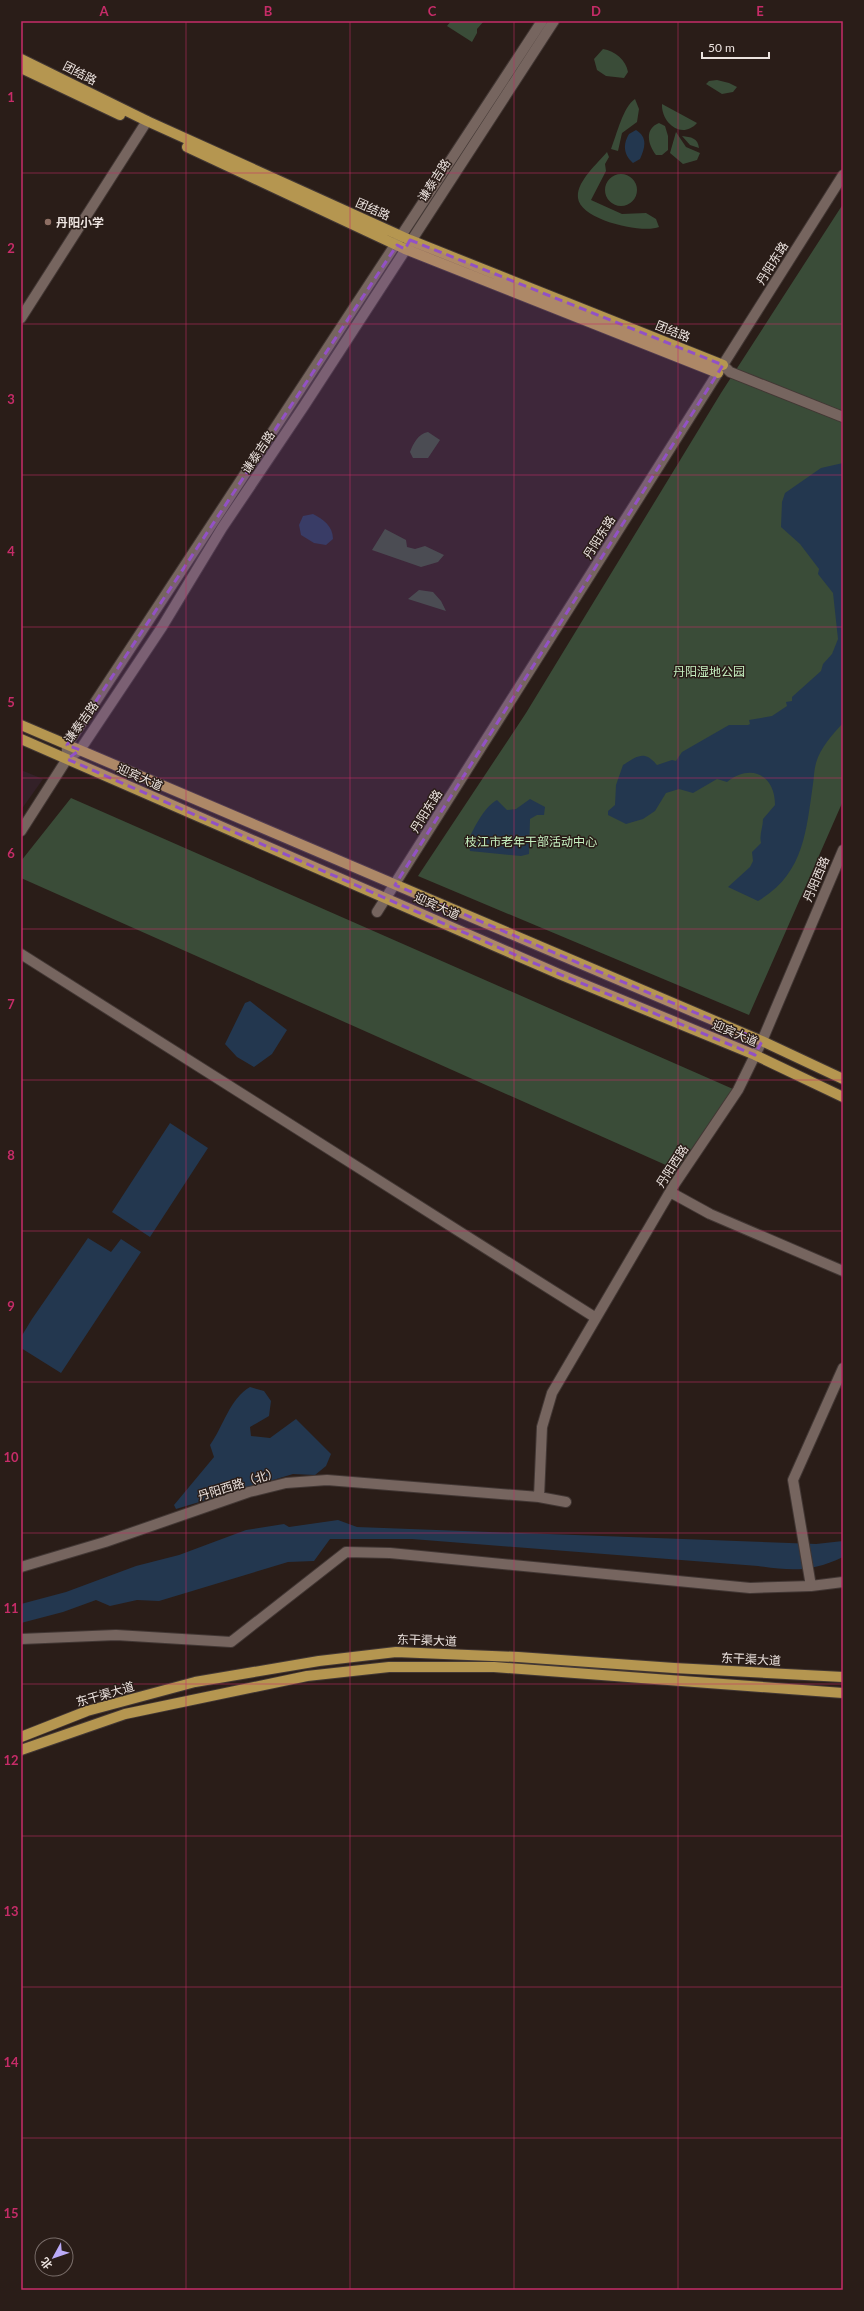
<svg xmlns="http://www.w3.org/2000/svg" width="864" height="2311" viewBox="0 0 864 2311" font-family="Lato,'Noto Sans SC',sans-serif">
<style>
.commercial{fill:#332128}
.green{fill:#3a4c38}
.water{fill:#23374f}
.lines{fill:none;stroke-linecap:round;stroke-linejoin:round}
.minor-casing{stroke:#423734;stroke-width:12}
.major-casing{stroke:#423734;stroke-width:12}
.minor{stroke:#76655f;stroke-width:10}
.major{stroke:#b59650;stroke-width:10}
.marked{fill:#9251c5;fill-opacity:0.2;stroke:#9251c5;stroke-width:3;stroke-dasharray:8 5;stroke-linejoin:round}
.grid{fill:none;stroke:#c62c68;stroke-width:1;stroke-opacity:0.55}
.education-dot{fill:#8d6e63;stroke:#2a1d18;stroke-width:1.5}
.labels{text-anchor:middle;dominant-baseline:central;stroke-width:3;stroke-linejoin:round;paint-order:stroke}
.street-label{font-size:12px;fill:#ece3df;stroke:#2a1d18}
.poi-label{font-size:12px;font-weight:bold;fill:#ece3df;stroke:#2a1d18;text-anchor:start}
.park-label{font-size:12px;fill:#c6f1c1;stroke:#2a1d18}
.neatline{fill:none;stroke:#c62c68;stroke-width:1.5}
.grid-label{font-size:13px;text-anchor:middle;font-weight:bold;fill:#c62c68}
</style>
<rect width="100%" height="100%" fill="#2a1d18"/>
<!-- commercial -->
<path class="commercial" d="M21 770 43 779 21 810Z"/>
<!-- green -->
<path class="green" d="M451 21H484L477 29V33L472 42 447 26Z
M603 49C615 51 626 60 628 72L624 78 606 76 597 70 594 59Z
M717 80 729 83 737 87 733 92 722 94 706 84 709 81Z
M635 99 639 109 637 122 622 133 618 151 611 149C617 134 623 107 635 99Z
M662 104 697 123C682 140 661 123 662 104Z
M659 123 665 126 668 136V150L662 155H656C648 145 644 129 659 123Z
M676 132 686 147 700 153 697 160 683 164 670 153Z
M682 136C691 137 698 138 699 148L690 145Z
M607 152 609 157 605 164 606 171 591 200 622 214 646 213 656 219 659 227C643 234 580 220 578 198 576 182 597 164 607 152Z
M605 190a16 16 0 1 1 32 0a16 16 0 1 1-32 0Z
M843 204V801L749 1015 418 876 526 713 721 393Z
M428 432 440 440 428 458H413L410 452C413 444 418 434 428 432Z
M385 529 406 540 407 547 415 549 425 546 444 555 438 562 421 567 372 550Z
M419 590 433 592 441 601 446 611 408 599Z
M71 798 733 1089 677 1170 21 878V861Z"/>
<!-- water -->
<path class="water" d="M636 130C648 137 645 148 640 159L633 163C623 154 623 144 629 134Z
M843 463V723C833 734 820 748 816 763 814 770 814 777 813 784 806 832 804 874 758 901L728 887 750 867 753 861 752 852 761 843C759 834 763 828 763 819L775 805C775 775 751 763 727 782L717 779 693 793 679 789 666 793 655 811 643 819 626 824 608 815V811L615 805 616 785 623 765C638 756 644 750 657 765L672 760 676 761 682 752 729 725H748L750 724 749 720 772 716 787 706 786 702 792 701V697L821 671 823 664 832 654 838 639 833 593 818 574 819 569 800 544 781 527 782 502 785 493 821 468Z
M313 514C323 519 333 526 333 539L326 545 314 543 301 535 299 525 303 516Z
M530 799 545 807 544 815H537L530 819 529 854 521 856 470 851 468 840C475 827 483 808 497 800L507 810 516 809Z
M250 1001 287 1030 272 1054 254 1067 237 1057 225 1044 245 1003Z
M170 1123 208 1148 150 1237 112 1212Z
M88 1238 111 1252 121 1239 141 1252 61 1373 21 1348V1337L32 1319Z
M250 1387 264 1391 271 1401 269 1416 250 1427 251 1436 270 1438 296 1419 331 1454 326 1466 315 1475 293 1474 176 1509 174 1505 214 1457 210 1445C223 1427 230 1398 250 1387Z
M338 1520 357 1527 816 1544 843 1541V1557C811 1572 793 1571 758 1566L412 1539H330L314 1561 288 1562 159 1601 137 1600 110 1606 96 1600 63 1612 21 1623V1604L66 1592 136 1566 179 1555 246 1530 284 1524 289 1527Z"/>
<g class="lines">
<!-- minor casing -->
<g class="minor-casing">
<path id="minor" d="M21 318 147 121
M723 365 730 372 843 417
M67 753V745L542 21
M21 831 67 759 80 750 162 627 222 528 304 406 554 21
M377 912 843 175
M21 954 596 1318
M670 1192 710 1214 843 1271
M539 1497 542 1427 552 1393 674 1185 738 1090 762 1041 843 850
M21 1567 105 1542 249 1492 286 1483 327 1480 539 1497 566 1502
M811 1586 793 1480 843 1368
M21 1639 116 1635 231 1642 346 1552 390 1553 750 1588 811 1586 843 1582"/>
</g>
<!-- major casing -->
<g class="major-casing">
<path id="major" d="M21 59 147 121 410 240 723 365
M21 68 120 115
M187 147 405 249 718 373
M21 725 762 1041 843 1079
M21 739 559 974 755 1055 843 1097
M21 1737 87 1711 195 1682 319 1661 396 1652 518 1657 674 1668 843 1677
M21 1750 125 1714 307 1676 389 1667H494L843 1693"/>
</g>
<!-- minor -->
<use href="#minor" class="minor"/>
<!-- major -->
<use href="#major" class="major"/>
</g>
<!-- marked area -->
<path class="marked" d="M410 240 723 365 395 885 762 1041 755 1055 559 974 67 759 80 750 67 745 397 245 405 249Z"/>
<!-- grid -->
<path class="grid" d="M186 21V2290M350 21V2290M514 21V2290M678 21V2290M21 173H843M21 324H843M21 475H843M21 627H843M21 778H843M21 929H843M21 1080H843M21 1231H843M21 1382H843M21 1533H843M21 1684H843M21 1836H843M21 1987H843M21 2138H843"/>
<!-- markers -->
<circle class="education-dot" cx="48" cy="222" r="4"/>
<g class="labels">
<!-- street labels -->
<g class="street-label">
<text transform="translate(80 73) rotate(27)">团结路</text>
<text transform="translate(434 180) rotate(-57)">谦泰吉路</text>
<text transform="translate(373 209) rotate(24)">团结路</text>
<text transform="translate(772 263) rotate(-58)">丹阳东路</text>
<text transform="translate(673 331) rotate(22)">团结路</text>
<text transform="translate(258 452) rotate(-56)">谦泰吉路</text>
<text transform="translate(599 537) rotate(-58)">丹阳东路</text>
<text transform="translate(81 722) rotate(-54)">谦泰吉路</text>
<text transform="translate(140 777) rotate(24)">迎宾大道</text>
<text transform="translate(426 811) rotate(-58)">丹阳东路</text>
<text transform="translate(816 879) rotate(-67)">丹阳西路</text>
<text transform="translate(437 906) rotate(24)">迎宾大道</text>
<text transform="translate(735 1033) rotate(23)">迎宾大道</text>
<text transform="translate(672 1166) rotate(-57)">丹阳西路</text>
<text transform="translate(238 1484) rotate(-17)">丹阳西路（北）</text>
<text transform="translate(427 1640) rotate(2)">东干渠大道</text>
<text transform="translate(751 1659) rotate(3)">东干渠大道</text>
<text transform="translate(105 1694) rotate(-16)">东干渠大道</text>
</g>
<!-- poi labels -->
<g class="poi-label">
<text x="56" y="222">丹阳小学</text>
</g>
<!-- park labels -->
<g class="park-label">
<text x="709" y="671">丹阳湿地公园</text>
<text x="531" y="841">枝江市老年干部活动中心</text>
</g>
</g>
<!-- border -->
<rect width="864" height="2311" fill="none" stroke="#2a1d18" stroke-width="44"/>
<!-- north arrow -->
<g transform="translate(54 2257) rotate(230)"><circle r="19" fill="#2a1d18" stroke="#786c68"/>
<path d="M0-3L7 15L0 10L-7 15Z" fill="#baaaf7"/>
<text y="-6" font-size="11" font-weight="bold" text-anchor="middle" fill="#ece3df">北</text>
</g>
<!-- scale -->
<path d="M702 52v6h67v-6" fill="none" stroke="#ece3df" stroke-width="2"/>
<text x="708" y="52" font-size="12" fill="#ece3df" stroke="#2a1d18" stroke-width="3" paint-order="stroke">50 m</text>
<rect x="22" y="22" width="820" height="2267" class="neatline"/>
<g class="grid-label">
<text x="104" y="16">A</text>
<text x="268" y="16">B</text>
<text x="432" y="16">C</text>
<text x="596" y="16">D</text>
<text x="760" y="16">E</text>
<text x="11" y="102">1</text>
<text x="11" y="253">2</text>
<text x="11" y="404">3</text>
<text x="11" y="556">4</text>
<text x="11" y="707">5</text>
<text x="11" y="858">6</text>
<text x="11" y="1009">7</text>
<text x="11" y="1160">8</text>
<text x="11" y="1311">9</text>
<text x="11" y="1462">10</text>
<text x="11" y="1613">11</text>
<text x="11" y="1765">12</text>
<text x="11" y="1916">13</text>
<text x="11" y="2067">14</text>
<text x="11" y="2218">15</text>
</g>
</svg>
